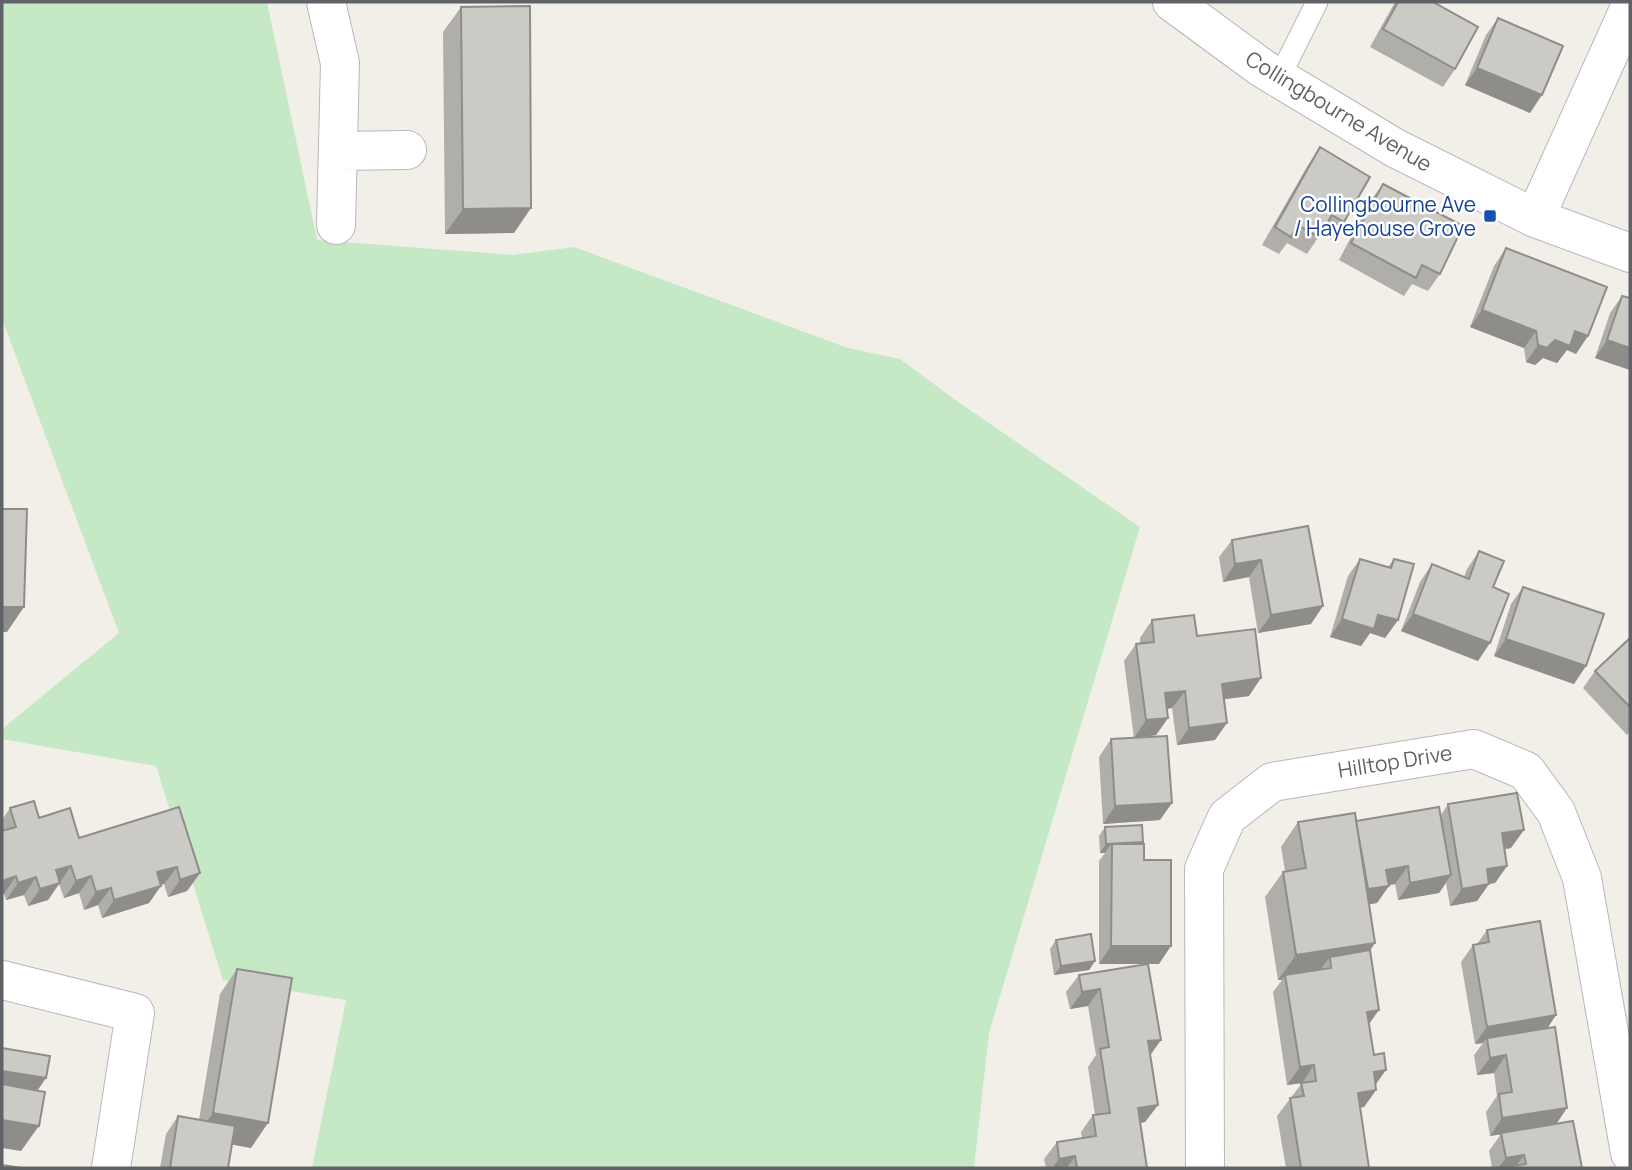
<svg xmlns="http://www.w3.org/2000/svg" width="1632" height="1170" viewBox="0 0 1632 1170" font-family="Manrope,sans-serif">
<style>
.green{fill:#c5e8c5}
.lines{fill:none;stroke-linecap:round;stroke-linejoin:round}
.service-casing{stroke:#b5b8bc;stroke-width:23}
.minor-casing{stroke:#b5b8bc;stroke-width:40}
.service{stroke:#fff;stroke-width:21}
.minor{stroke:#fff;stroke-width:38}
.wall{fill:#afaea9}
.shaded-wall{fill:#8f8d8a}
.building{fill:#cccac5;stroke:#8f8d8a;stroke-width:2}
.transit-dot{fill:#1a4fb4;stroke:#fff;stroke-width:2.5}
.labels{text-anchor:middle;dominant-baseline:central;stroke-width:5;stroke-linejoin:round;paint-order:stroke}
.street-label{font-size:21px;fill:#5f6368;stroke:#fff}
.transit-label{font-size:21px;fill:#164399;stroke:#fff;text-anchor:end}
</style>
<rect width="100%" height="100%" fill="#f1efe8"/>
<!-- green -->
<path class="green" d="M2 2H267L317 240 513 255 574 247 848 348 900 359 954 399 1140 527 989 1033 974 1168H312L346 1000 223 980 156 766 2 739V729L119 633 2 319Z"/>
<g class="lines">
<!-- service casing -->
<g class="service-casing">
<path id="service" d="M1279 78 1317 2"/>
</g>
<!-- minor casing -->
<g class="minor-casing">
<path id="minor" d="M326 2 340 63 336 225
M1172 2 1262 68 1395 148 1535 218 1630 253
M340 151 407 150
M1535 218 1630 7
M2 980 135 1013 111 1168
M1205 1168 1204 869 1227 817 1272 782 1474 749 1526 771 1556 812 1582 878 1630 1153"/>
</g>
<!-- service -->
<use href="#service" class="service"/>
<!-- minor -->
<use href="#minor" class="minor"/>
</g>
<!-- wall -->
<path class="wall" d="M1395 2H1398L1455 69 1443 87 1370 47Z
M461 7 514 233 445 234 443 32Z
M1498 18 1530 113 1465 85 1486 35Z
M1320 147 1344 222 1332 239 1321 233 1307 254 1287 243 1279 254 1262 245 1308 165Z
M1383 184 1440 274 1428 291 1412 284 1404 296 1339 260 1370 201Z
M1506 248 1576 354 1567 350 1557 363 1543 358 1535 365 1526 362 1524 348 1470 327 1494 266Z
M1622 296 1630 298V370L1595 358 1610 313Z
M1308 526 1311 624 1258 633 1249 577 1223 582 1219 557 1232 540Z
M1479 551 1493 587 1478 661 1401 631 1420 582 1432 564 1464 577 1467 569Z
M1360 559 1388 567 1394 559 1398 620 1385 638 1370 633 1361 646 1330 637 1348 576Z
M1523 587 1574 684 1494 656 1511 604Z
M1152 620 1197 636 1249 696 1224 699 1215 740 1177 745 1172 708 1167 709 1168 718 1156 735 1134 738 1124 661 1136 644 1140 643V638Z
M1630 640V732L1627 735 1583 688 1595 671Z
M1111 739 1160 820 1103 824 1099 757Z
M1448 804 1511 848 1505 849 1507 866 1495 883 1489 884 1477 901 1450 906 1446 883 1439 893 1398 900 1395 884 1389 885 1377 903 1369 904 1375 943 1370 950 1369 1024 1376 1090 1364 1107 1360 1108 1369 1168H1286L1277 1116 1302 1083 1287 1085 1273 992 1282 980H1278L1265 897 1283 872 1285 871 1281 847 1298 822 1356 821 1441 815Z
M10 808 39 818 79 838 200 873 187 891 168 897 164 884 161 885 149 903 102 918 98 905 84 910 79 893 64 898 59 884 48 900 28 906 24 895 6 900 4 894H2V820Z
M1105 827 1143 842 1142 844 1159 964H1149L1150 1055 1158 1105 1145 1122 1140 1123 1147 1168H1046L1044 1159 1057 1142 1082 1138 1081 1132 1093 1115H1095L1088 1067 1096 1055 1088 1006 1070 1009 1066 992 1079 975 1147 964H1099V861L1105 853H1100L1099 836Z
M1487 930 1556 1015 1547 1029 1556 1124 1582 1168H1492L1489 1151 1501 1134 1490 1136 1486 1112 1497 1096 1494 1073 1477 1075 1474 1055 1483 1043 1475 1044 1461 962 1473 945 1477 944Z
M1056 940 1095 961 1089 970 1054 975 1050 949Z
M237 969 251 1148 232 1144 228 1168H160L166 1134 178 1116 199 1120 220 994Z"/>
<!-- shaded-wall -->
<path class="shaded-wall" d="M1477 68 1542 95 1530 113 1465 85Z
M531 208 514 233 445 234 463 209Z
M1482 310 1536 331 1524 348 1470 327Z
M1575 331 1588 336 1576 354 1567 350 1557 363 1543 358 1535 365 1526 362 1538 345 1555 340Z
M1607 340 1630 348V370L1595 358Z
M1261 560 1249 577 1223 582 1235 564Z
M1323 606 1311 624 1258 633 1271 615Z
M2 607H24L7 632H2Z
M1413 614 1490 643 1478 661 1401 631Z
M1378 615 1398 620 1385 638 1370 633 1361 646 1330 637 1342 619Z
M1506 639 1586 666 1574 684 1494 656Z
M1261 678 1249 696 1210 701 1222 684Z
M1185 691 1172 708 1153 711 1165 693Z
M1168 718 1156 735 1134 738 1146 720Z
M1227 723 1215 740 1177 745 1189 728Z
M1172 803 1160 820 1103 824 1115 806Z
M1524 830 1511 848 1490 851 1502 833Z
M1106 844H1111L1105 853H1100Z
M71 866 48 900 28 906 40 889 56 870Z
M1408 866 1395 884 1374 887 1386 870Z
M1507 866 1495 883 1475 886 1487 869Z
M177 867 164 884 144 890 157 872Z
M200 873 187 891 168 897 180 880Z
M1451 875 1439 893 1398 900 1410 883Z
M16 876 4 894H2V881Z
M91 876 79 893 64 898 76 881Z
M36 877 24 895 6 900 18 883Z
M1489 884 1477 901 1450 906 1462 889Z
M161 886 149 903 102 918 114 900Z
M1389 886 1377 903 1355 907 1368 889Z
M111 888 98 905 84 910 96 892Z
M1375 943 1358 968H1331L1330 957 1317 974 1285 975 1282 980H1278L1296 955Z
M1111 946H1171L1159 964H1099Z
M1095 961 1089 970 1054 975 1061 966Z
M1100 989 1088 1006 1070 1009 1082 992Z
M1379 1010 1367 1027V1012Z
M1556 1015 1544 1033 1487 1038 1483 1043 1475 1044 1487 1027Z
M1161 1040 1149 1057 1148 1041Z
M1506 1055 1494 1073 1477 1075 1490 1058Z
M1314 1065 1302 1083 1287 1085 1300 1067Z
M1386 1070 1374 1087V1072Z
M2 1071 46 1078 29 1103 2 1099Z
M1376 1090 1364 1107 1346 1110 1358 1093Z
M1158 1105 1145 1122 1126 1125 1138 1108Z
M1567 1108 1555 1126 1490 1136 1502 1118Z
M213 1113 268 1123 251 1148 195 1138Z
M2 1120 39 1126 21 1151 2 1148Z
M1524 1155 1515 1168 1507 1167 1506 1168H1498L1506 1158Z
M1075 1156 1067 1168H1052L1059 1159Z"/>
<!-- building -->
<path class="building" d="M1398 2H1433L1478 27 1455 69 1383 29Z
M530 6 531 208 463 209 461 7Z
M1498 18 1563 46 1542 95 1477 68Z
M1320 147 1370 177 1344 222 1332 215 1319 237 1298 225 1291 237 1275 227Z
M1383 184 1463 226 1440 274 1422 265 1416 278 1351 243Z
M1506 248 1607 287 1588 336 1575 331 1570 346 1555 340 1547 348 1538 345 1536 331 1482 310Z
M1622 296 1630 298V348L1607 340Z
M2 509H27L24 607H2Z
M1308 526 1323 606 1271 615 1261 560 1235 564 1232 540Z
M1479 551 1504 561 1493 587 1509 594 1490 643 1413 614 1432 564 1469 579Z
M1360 559 1391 568 1394 559 1414 564 1398 620 1378 615 1374 629 1342 619Z
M1523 587 1604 614 1586 666 1506 639Z
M1194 615 1197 636 1255 629 1261 678 1222 684 1227 723 1189 728 1185 691 1165 693 1168 718 1146 720 1136 644 1154 642 1152 620Z
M1629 639 1630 640V707L1595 671Z
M1167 736 1172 803 1115 806 1111 739Z
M1517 793 1524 830 1502 833 1507 866 1487 869 1489 884 1462 889 1448 804Z
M34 801 39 818 70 808 79 838 179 807 200 873 180 880 177 867 157 872 161 886 114 900 111 888 96 892 91 876 76 881 71 866 56 870 60 883 40 889 36 877 18 883 16 876 2 881V830V831L16 827 10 808Z
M1439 807 1451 875 1410 883 1408 866 1386 870 1389 886 1368 889 1356 821Z
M1355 813 1375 943 1296 955 1283 872 1306 868 1298 822Z
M1142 825 1143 842 1106 844 1105 827Z
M1112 844H1144V860H1171V946H1111Z
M1540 921 1556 1015 1487 1027 1473 945 1489 942 1487 930Z
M1091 934 1095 961 1061 966 1056 940Z
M1370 950 1379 1010 1367 1012 1374 1055 1384 1053 1386 1070 1374 1072 1376 1090 1358 1093 1369 1168H1301L1290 1098 1304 1096 1301 1083 1316 1081 1314 1065 1300 1067 1285 975 1331 968 1330 957Z
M1148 964 1161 1040 1148 1041 1158 1105 1138 1108 1147 1168H1077L1075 1156 1059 1159 1057 1142 1096 1136 1093 1115 1110 1113 1100 1049 1109 1047 1100 989 1082 992 1079 975Z
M237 969 292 978 268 1123 213 1113Z
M1555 1027 1567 1108 1502 1118 1499 1094 1512 1092 1506 1055 1490 1058 1487 1038Z
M2 1048 50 1056 46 1078 2 1071Z
M2 1084 45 1092 39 1126 2 1120Z
M178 1116 235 1126 228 1168H170Z
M1573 1121 1582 1168H1507V1167L1526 1164 1524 1155 1506 1158 1501 1133Z
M2 1165 22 1168H2Z"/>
<!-- markers -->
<rect class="transit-dot" x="1483" y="209" width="14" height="14" rx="3.5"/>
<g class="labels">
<!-- street labels -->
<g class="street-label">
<text transform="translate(1339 111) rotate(31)">Collingbourne Avenue</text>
<text transform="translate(1395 761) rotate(-9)">Hilltop Drive</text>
</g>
<!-- transit labels -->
<g class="transit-label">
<text x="1476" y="204">Collingbourne Ave<tspan x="1476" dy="24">/ Hayehouse Grove</tspan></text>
</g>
</g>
<!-- border -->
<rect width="1632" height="1170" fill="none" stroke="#5f6368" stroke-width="7"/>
</svg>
